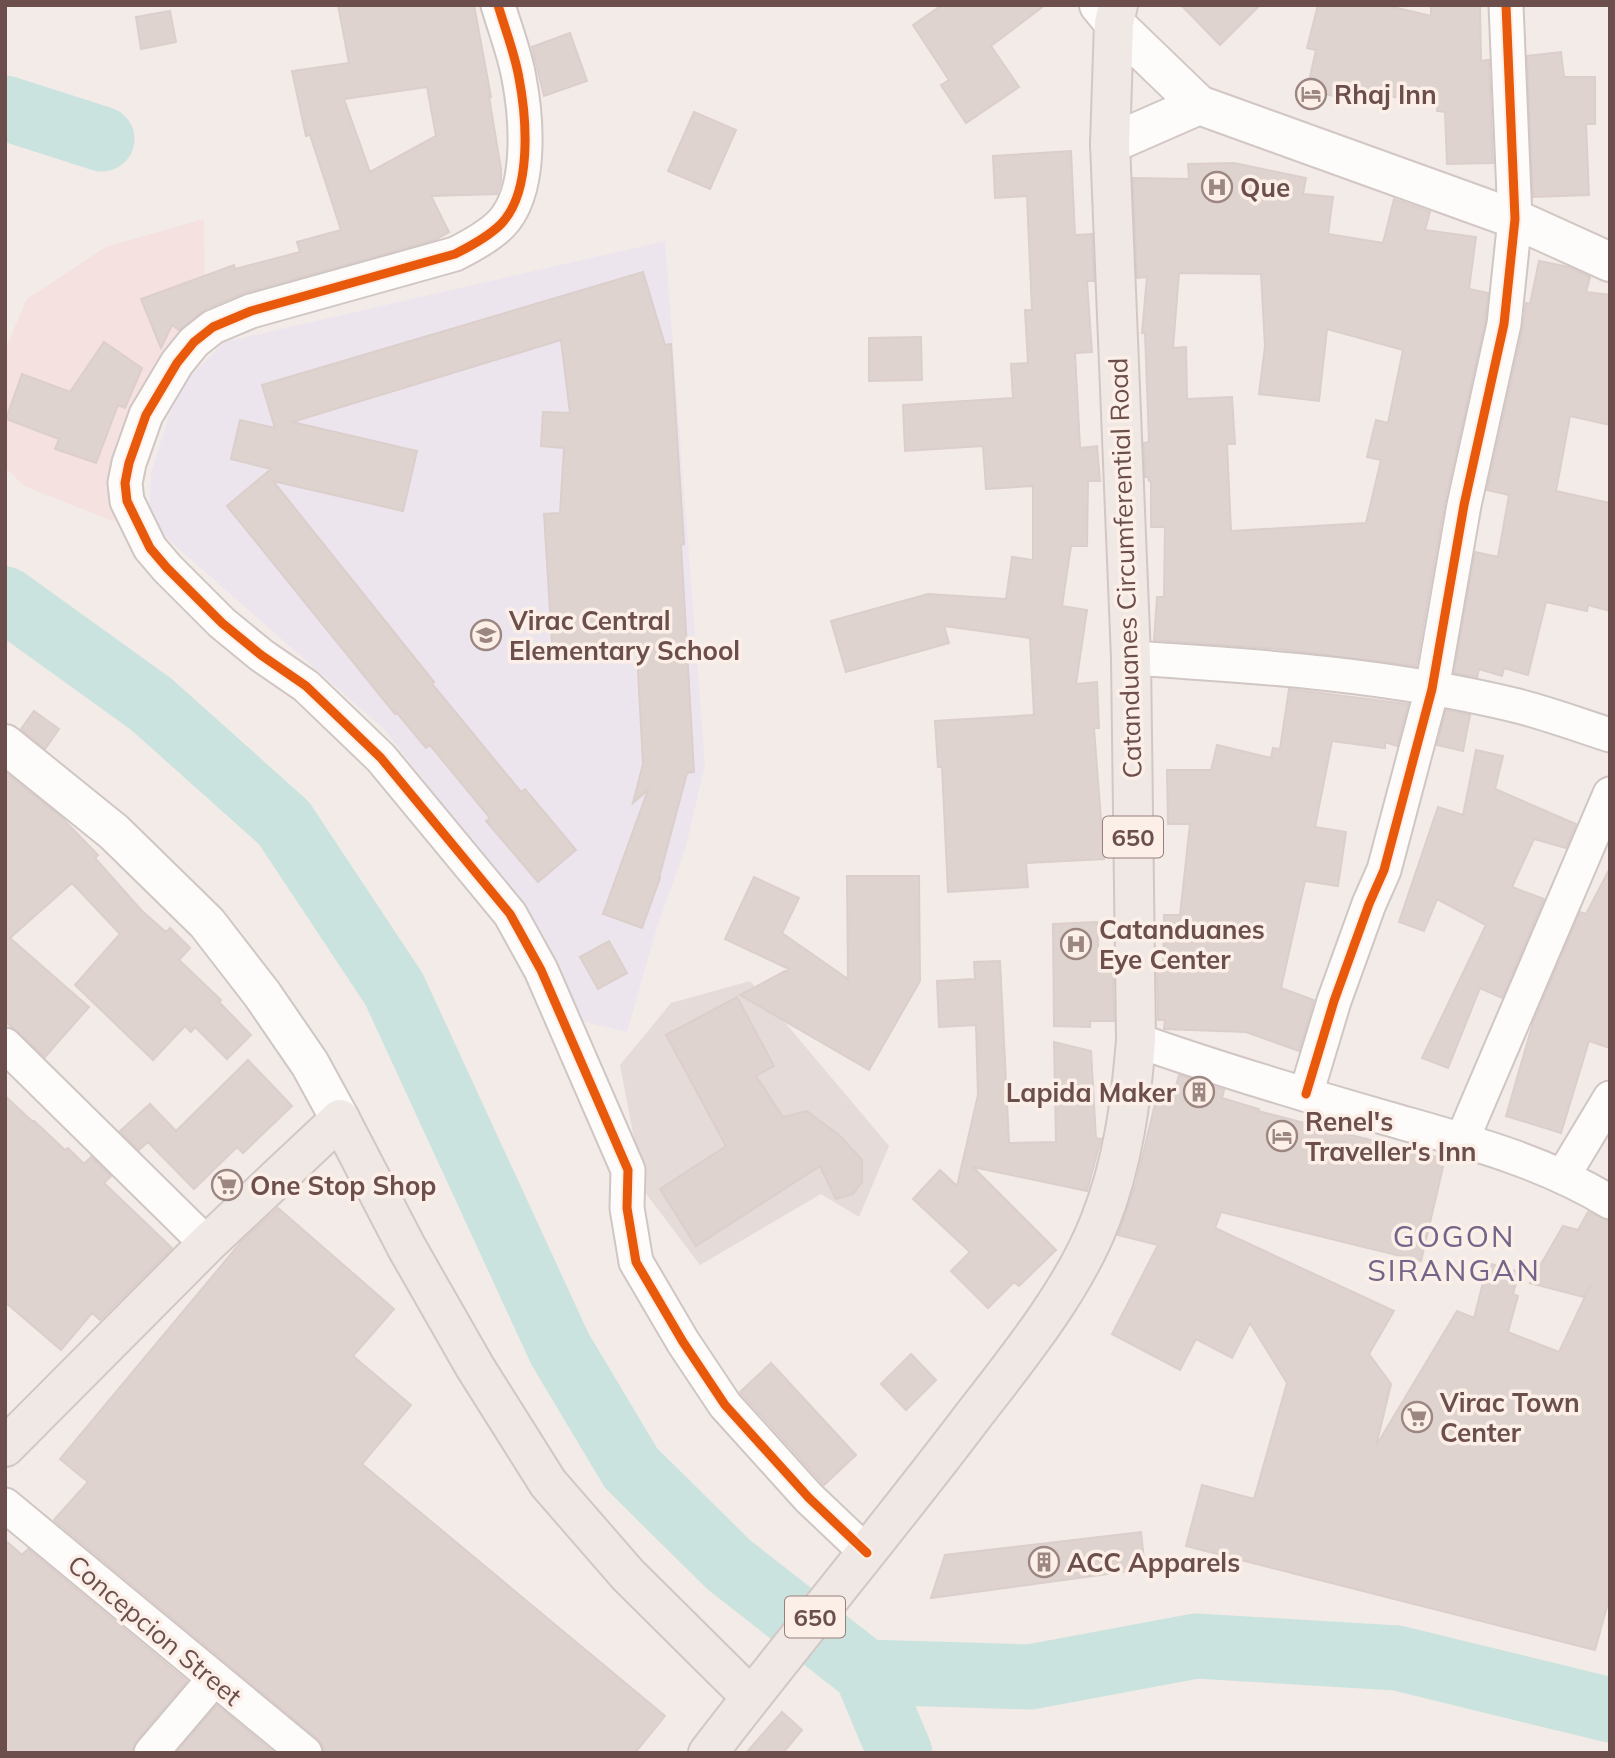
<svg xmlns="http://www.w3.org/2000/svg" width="1615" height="1758" viewBox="0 0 1615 1758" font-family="Mulish,sans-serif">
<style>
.commercial{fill:#f5e1df}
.industrial{fill:#e5dbd9}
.education{fill:#ece5ee}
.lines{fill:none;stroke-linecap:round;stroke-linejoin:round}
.river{stroke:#cbe3de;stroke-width:65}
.building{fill:#dfd3d0;stroke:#dbcecb;stroke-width:2;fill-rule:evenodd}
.minor-casing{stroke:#d0c6c3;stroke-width:37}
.tertiary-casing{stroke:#d0c6c3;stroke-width:42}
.secondary-casing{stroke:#d2c7c4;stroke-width:42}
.primary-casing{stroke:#d2c7c5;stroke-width:42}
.minor{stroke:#fdfcfb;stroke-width:33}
.tertiary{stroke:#fdfcfb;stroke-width:38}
.secondary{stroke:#fdfcfb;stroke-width:38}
.primary{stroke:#f0e8e4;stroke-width:38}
.cycleway-casing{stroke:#fcefe8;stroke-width:13}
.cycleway{stroke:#e8590c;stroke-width:9}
.labels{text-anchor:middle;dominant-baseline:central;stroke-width:7;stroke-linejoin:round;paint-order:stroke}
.shield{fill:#fcefe8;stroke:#977f7b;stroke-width:2}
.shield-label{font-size:24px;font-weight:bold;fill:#6c4f4c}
.poi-label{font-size:26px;font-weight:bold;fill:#6c4f4c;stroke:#fcefe8;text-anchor:start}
.street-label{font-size:26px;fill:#6c4f4c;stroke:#fcefe8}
.quarter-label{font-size:30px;letter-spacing:2px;fill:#736589;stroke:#fcefe8}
</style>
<rect width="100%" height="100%" fill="#f3ebe7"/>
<!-- commercial -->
<path class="commercial" d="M204 219 205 324 110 484 115 522 24 486 5 467V350L27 299 106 247Z"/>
<!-- industrial -->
<path class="industrial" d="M750 981 889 1146 859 1217 821 1194 700 1265 644 1191 620 1065 671 1003Z"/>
<!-- education -->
<path class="education" d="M665 241 705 765 685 850 658 924 627 1032 573 1019 535 924 385 730 169 540 152 517 150 502 151 473 170 413 183 384 224 342Z"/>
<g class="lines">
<!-- river -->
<path class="river" d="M5 108 102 139
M5 599 151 704 284 823 394 989 560 1349 631 1468 729 1565 866 1672 1030 1677 1196 1646 1397 1658 1610 1710
M866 1672 900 1753"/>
</g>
<!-- building -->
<path class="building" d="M338 5H474L491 97H489L501 169V181L497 194 431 196 449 232 435 240 244 293 205 309 179 330 172 325 161 348 141 299 234 265 235 269 300 252 297 242 341 230 310 135 306 136 292 71 349 63ZM427 87 436 136 370 172 344 99Z
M942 5H1045L991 46 1019 87 966 123 941 85 949 80 913 25Z
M1181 5H1260L1220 45Z
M1318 5H1385L1431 16V5H1480L1481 61 1489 60 1493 163 1447 164 1445 112 1437 111 1438 103 1380 95 1377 106 1307 90 1316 50 1307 48Z
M170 11 176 42 141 49 136 17Z
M570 33 587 81 544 96 532 47Z
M1561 52 1564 77H1595V124H1586L1589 195 1533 197 1527 56Z
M694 112 736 130 710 189 668 171Z
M1071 151 1075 235 1092 234 1094 281H1087L1092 352 1075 353 1080 448 1097 446 1100 481H1088L1087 546H1071L1062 606 1087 610 1076 684 1097 682 1099 728H1094L1104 859 1026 863 1028 887 948 892 942 767H938L935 721 1034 715 1030 638 944 626 949 643 846 672 831 621 928 594 1006 599 1012 557 1033 560V486L986 489 983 446 905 451 903 405 1013 398 1011 364 1028 363 1025 310H1032L1027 196 995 198 993 156Z
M1234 163 1306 178 1303 194 1333 197 1328 234 1383 243 1394 199 1430 212 1425 230 1476 237 1469 289 1488 293 1485 321 1445 501 1416 666 1279 649 1154 640 1157 597H1164L1165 527H1151V481H1149L1148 477H1145L1144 443 1149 442 1145 333H1142L1147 277 1137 278 1133 178 1189 179 1188 164ZM1179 273 1261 274 1265 346 1259 394 1319 401 1327 329 1403 350 1388 423 1376 420 1367 457 1381 460 1366 523 1231 531 1227 444H1235L1232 397 1187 399 1186 347 1173 348Z
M1539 261 1569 267 1590 277 1586 292 1610 295V425L1570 416 1556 491 1610 503V611L1588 605 1587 611 1546 602 1528 675 1504 668 1502 676 1479 669 1477 677 1454 673 1475 552 1498 557 1509 495 1487 490 1523 328 1526 303 1530 304Z
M643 272 665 345 671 344 684 544 681 545 694 772 687 773 659 878H660L642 928 603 914 648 790 633 803 643 764 637 652 553 658 544 514 560 513 564 448 541 446 543 412 570 413 561 340 292 422 417 451 403 511 273 481 434 682 432 684 461 719 521 792 525 789 576 850 538 882 486 821 490 818 430 745 426 748 397 713 395 714 227 506 271 469 231 459 240 420 275 428 262 385Z
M921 337 922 380 869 381V338Z
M104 342 142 368 125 408 118 405 96 463 55 449 59 439 6 419 22 374 70 392Z
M1289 689 1408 704 1397 746 1385 742V748L1332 741 1315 827 1346 832 1338 886 1305 881 1281 988 1314 1000 1299 1051 1246 1032 1164 1029 1165 1020H1158L1157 968H1163L1164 915H1180L1190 824H1168L1167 770H1211L1217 745 1271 758 1273 748 1280 749Z
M1446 710 1470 715 1463 751 1437 745Z
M34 711 59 729 45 749 21 729Z
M1476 750 1503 756 1495 789 1576 824 1566 848 1534 839 1512 887 1544 899 1502 998 1480 988 1448 1068 1422 1058 1486 925 1437 899 1424 931 1399 922 1438 807 1463 815Z
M5 772 60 816 98 855 95 858 142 911 166 932 170 928 190 948 179 960 221 1000 219 1002 251 1035 227 1059 195 1027 191 1032 185 1026 153 1060 75 985 120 934 72 883 10 938 89 1007 45 1057 5 1021Z
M1610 868V1048L1589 1041 1561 1133 1506 1116 1533 1023 1580 912 1586 914Z
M847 876H919L920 981 869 1070 740 995 789 969 725 939 754 877 799 898 782 933 848 979Z
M1097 922 1099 969H1113L1114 1021H1090V1027L1054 1026 1053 924Z
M609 941 627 973 598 989 580 957Z
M1000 961 1009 1143 1056 1142 1054 1042 1091 1051 1096 1138 1101 1139 1087 1191 973 1167 1056 1250 1019 1286 1014 1282 988 1308 951 1271 970 1252 913 1199 940 1170 957 1186 978 1095 976 1025 939 1027 937 981 975 979 974 962Z
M737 997 774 1066 756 1076 783 1117 807 1111 839 1135 862 1160V1182L853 1194 836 1199 820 1166 696 1246 660 1189 726 1146 666 1035Z
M248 1060 292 1106 243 1153 237 1147 194 1189 148 1142 139 1150 120 1131 150 1104 176 1131Z
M1179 1075 1224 1090 1222 1098 1259 1109 1258 1111 1440 1158 1438 1166 1443 1167 1421 1261 1221 1212 1215 1228 1394 1311 1369 1354 1391 1384 1376 1446 1457 1311 1474 1318 1488 1263 1519 1272 1513 1294 1518 1296 1508 1332 1559 1352 1591 1284 1584 1297 1530 1283 1563 1226 1578 1230 1588 1212 1610 1221V1595L1595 1650 1186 1546 1202 1485 1254 1499 1287 1383 1250 1323 1232 1358 1196 1339 1180 1370 1112 1334 1158 1245 1118 1235 1136 1183 1156 1100 1171 1104Z
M5 1096 33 1122 34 1121 65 1150 68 1148 84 1164 91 1157 111 1176 104 1183 172 1248 100 1320 92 1313 61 1350 5 1302Z
M278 1208 394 1309 353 1356 411 1405 362 1464 665 1716 635 1753H324L323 1746 317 1738 54 1520 88 1482 60 1459 241 1242Z
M911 1354 936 1380 906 1410 881 1384Z
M771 1363 856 1455 824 1485 740 1392Z
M1141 1532 1145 1569 931 1598 945 1555Z
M5 1540 22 1555 28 1549 187 1681 136 1741 132 1753H5Z
M217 1705 274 1753H176Z
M782 1712 802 1730 783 1753H746Z"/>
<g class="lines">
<!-- minor casing -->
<g class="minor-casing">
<path id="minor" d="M498 5C505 29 515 54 519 78 527 120 532 192 501 224 488 237 471 246 455 254L251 311 213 327 194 342 177 363 146 415 129 463 125 483 127 501 150 548 167 568 222 623 261 655 306 686 381 758 510 914 541 970 628 1170 627 1208 636 1262 683 1342 725 1405 809 1498 867 1553
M1131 658C1260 666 1392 675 1518 706 1549 714 1579 725 1610 735
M1136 1040C1218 1069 1302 1094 1386 1118 1462 1140 1542 1160 1610 1202
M5 1045 207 1244
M1306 1094 1334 1001 1369 904 1384 870 1432 689 1464 505 1504 324 1515 219 1506 5
M1462 1140 1610 794
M1563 1176 1610 1098
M5 1505 305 1753
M151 1753 214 1679"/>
</g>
<!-- tertiary casing -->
<g class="tertiary-casing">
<path id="tertiary" d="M5 744 114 832 207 923 262 994 310 1064 340 1119"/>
</g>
<!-- secondary casing -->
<g class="secondary-casing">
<path id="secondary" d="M1099 5 1114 23 1199 105 1515 219 1610 262
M1110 144 1199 105"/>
</g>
<!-- primary casing -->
<g class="primary-casing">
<path id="primary" d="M5 1447 207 1244 340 1119 407 1248 475 1367 548 1483 628 1575 751 1697
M708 1753C795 1639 887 1530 973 1416 1018 1358 1074 1289 1100 1221 1123 1163 1131 1102 1136 1040L1131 658 1110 144 1114 23 1118 5"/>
</g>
<!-- minor -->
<use href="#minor" class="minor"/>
<!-- tertiary -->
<use href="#tertiary" class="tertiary"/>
<!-- secondary -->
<use href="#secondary" class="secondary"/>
<!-- primary -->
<use href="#primary" class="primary"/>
<!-- cycleway casing -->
<g class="cycleway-casing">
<path id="cycleway" d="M498 5C505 29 515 54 519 78 527 120 532 192 501 224 488 237 471 246 455 254L251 311 213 327 194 342 177 363 146 415 129 463 125 483 127 501 150 548 167 568 222 623 261 655 306 686 381 758 510 914 541 970 628 1170 627 1208 636 1262 683 1342 725 1405 809 1498 867 1553
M1306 1094 1334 1001 1369 904 1384 870 1432 689 1464 505 1504 324 1515 219 1506 5"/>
</g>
<!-- cycleway -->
<use href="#cycleway" class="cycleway"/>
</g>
<!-- icons -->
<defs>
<g id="hotel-ring" transform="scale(1.575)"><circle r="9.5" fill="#fcefe8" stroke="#9b8682" stroke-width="1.5"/><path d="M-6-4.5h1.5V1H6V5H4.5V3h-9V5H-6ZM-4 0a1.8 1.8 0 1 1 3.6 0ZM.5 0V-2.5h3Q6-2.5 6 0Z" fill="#9b8682"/></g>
<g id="hospital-ring" transform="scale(1.575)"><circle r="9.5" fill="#fcefe8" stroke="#9b8682" stroke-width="1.5"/><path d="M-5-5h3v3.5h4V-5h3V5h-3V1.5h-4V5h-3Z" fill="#9b8682"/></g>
<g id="school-ring" transform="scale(1.575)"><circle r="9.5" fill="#fcefe8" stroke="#9b8682" stroke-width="1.5"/><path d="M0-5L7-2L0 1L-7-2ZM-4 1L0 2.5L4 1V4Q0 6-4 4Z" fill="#9b8682"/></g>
<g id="building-ring" transform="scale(1.575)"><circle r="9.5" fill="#fcefe8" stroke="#9b8682" stroke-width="1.5"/><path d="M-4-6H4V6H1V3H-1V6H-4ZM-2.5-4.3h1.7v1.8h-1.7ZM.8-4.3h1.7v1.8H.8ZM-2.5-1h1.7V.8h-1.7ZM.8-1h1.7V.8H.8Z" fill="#9b8682"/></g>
<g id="supermarket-ring" transform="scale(1.575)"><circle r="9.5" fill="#fcefe8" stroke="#9b8682" stroke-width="1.5"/><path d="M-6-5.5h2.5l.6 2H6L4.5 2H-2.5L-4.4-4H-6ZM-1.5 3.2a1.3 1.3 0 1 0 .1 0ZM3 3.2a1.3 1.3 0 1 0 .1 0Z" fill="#9b8682"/></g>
</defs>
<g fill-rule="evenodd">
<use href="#hotel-ring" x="1311" y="94"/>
<use href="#hospital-ring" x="1217" y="187"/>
<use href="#school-ring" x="486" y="635"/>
<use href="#hospital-ring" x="1076" y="944"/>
<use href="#building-ring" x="1199" y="1092"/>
<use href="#hotel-ring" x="1282" y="1136"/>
<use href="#supermarket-ring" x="227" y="1185"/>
<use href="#supermarket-ring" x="1417" y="1417"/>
<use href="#building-ring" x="1044" y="1562"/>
</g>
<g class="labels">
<!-- shield labels -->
<g class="shield">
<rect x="1103" y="816.5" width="60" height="41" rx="5"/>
<rect x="785" y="1596.5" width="60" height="41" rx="5"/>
</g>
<g class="shield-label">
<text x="1133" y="837">650</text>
<text x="815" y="1617">650</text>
</g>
<!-- poi labels -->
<g class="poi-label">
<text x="1334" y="94">Rhaj Inn</text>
<text x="1240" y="187">Que</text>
<text x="509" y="620">Virac Central<tspan x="509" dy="30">Elementary School</tspan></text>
<text x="1099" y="929">Catanduanes<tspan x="1099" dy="30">Eye Center</tspan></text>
<text x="1176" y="1092" text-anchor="end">Lapida Maker</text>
<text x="1305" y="1121">Renel's<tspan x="1305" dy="30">Traveller's Inn</tspan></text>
<text x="250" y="1185">One Stop Shop</text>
<text x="1440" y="1402">Virac Town<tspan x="1440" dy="30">Center</tspan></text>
<text x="1067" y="1562">ACC Apparels</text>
</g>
<!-- street labels -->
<g class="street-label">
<text transform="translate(1125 568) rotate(-92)">Catanduanes Circumferential Road</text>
<text transform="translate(155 1630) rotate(40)">Concepcion Street</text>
</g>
<!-- quarter labels -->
<g class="quarter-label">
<text x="1454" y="1236">GOGON<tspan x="1454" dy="34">SIRANGAN</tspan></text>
</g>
</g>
<!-- border -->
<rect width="1615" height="1758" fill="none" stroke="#6c4f4c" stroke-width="14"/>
</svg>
